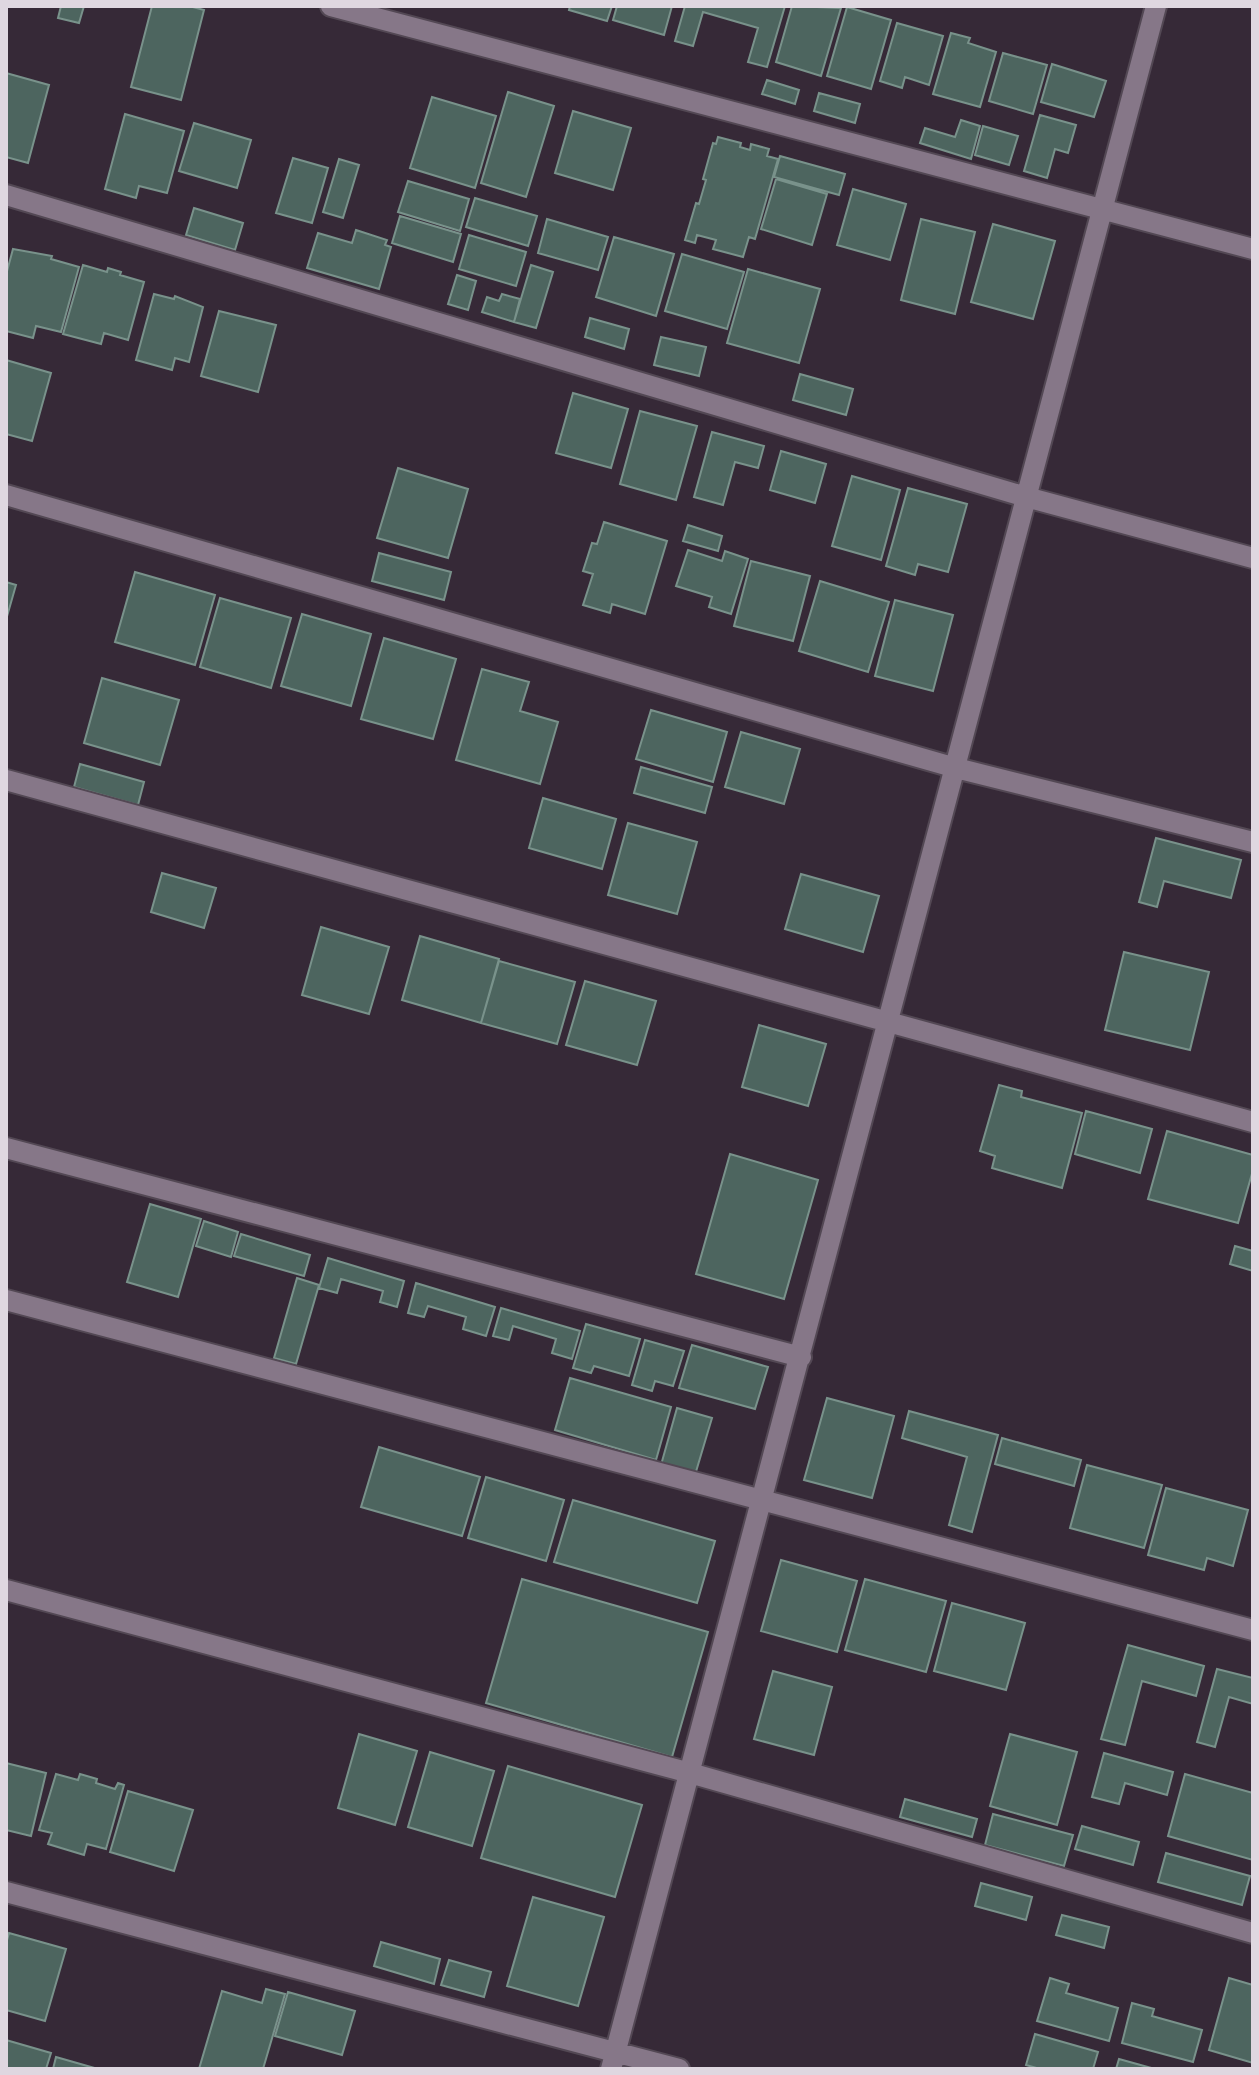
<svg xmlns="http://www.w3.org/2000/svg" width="1259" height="2075" viewBox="0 0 1259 2075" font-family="Manrope,sans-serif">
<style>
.building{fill:#4d655f;stroke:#79928b;stroke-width:2}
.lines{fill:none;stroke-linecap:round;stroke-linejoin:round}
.street-casing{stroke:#534854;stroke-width:24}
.street{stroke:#867788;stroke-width:20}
</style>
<rect width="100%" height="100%" fill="#362937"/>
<!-- building -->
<path class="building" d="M61 6H84L79 23 58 18Z
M152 6H189L204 10 181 100 131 87Z
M570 6H612L607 21 569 10Z
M617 6H672L664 35 613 20Z
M685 6H785L767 67 748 62 758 28 703 12 693 46 675 41Z
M792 6 841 8 821 76 776 62Z
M847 7 891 20 871 89 827 76Z
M897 23 943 36 929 85 905 77 902 88 880 81Z
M951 33 970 38 968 43 996 52 980 107 933 94Z
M1003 53 1047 65 1033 114 989 101Z
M1052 64 1106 81 1094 117 1041 102Z
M6 73 49 85 28 163 6 157Z
M767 80 799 90 795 104 762 94Z
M508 92 554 106 526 197 481 183Z
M819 93 860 104 855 123 814 111Z
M432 97 496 116 475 188 410 168Z
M573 111 631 128 613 190 555 173Z
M125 114 184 131 167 193 139 186 136 198 105 189Z
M1040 115 1076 125 1068 153 1055 149 1047 178 1024 171Z
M961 120 980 126 971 159 920 143 925 128 955 137Z
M194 123 251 140 237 188 179 171Z
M983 126 1018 136 1009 165 975 155Z
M718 137 741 143 740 147 750 150 751 144 769 149 767 156 778 159 755 239 749 237 743 257 713 249 716 240 697 235 695 243 685 240 696 203 699 204 706 180 703 179 713 143 716 144Z
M780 156 845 174 839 195 774 177Z
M293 158 328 168 312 223 276 213Z
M339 159 359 165 343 218 323 212Z
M776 179 827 194 812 245 761 229Z
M408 181 469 199 460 231 398 212Z
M853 189 906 204 890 260 837 245Z
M475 198 537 216 528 246 466 227Z
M194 208 243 223 235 250 186 235Z
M400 216 461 234 453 262 392 243Z
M547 219 608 237 598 270 538 253Z
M921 219 975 232 955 314 901 300Z
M993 224 1055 241 1033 319 971 302Z
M356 230 387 240 385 245 391 247 379 289 307 268 318 233 352 243Z
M469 235 526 252 516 286 459 269Z
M614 237 674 254 656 316 596 297Z
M13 249 52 256 51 259 79 267 61 332 36 326 33 338 6 331V275Z
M682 254 744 272 727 329 665 311Z
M83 265 107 272 108 268 121 272 120 275 144 282 128 340 104 333 101 344 63 334Z
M531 265 553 272 536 328 514 322Z
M748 269 820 289 799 363 727 343Z
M457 275 476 281 468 310 448 304Z
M154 294 174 299 175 296 203 307 189 362 175 358 172 370 136 360Z
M502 294 520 299 514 322 482 312 487 297 499 301Z
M219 311 276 325 258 392 201 376Z
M590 318 629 329 624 349 585 337Z
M661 337 706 347 699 376 654 365Z
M6 360 51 373 32 441 6 434Z
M800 374 853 389 846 415 793 400Z
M573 393 628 409 611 468 556 453Z
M640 411 697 426 676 500 620 484Z
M712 432 764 446 758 468 735 462 723 505 694 497Z
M781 451 826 464 815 503 770 490Z
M398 468 468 489 448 558 377 538Z
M852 476 900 490 881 560 832 546Z
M908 488 967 504 948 572 918 564 915 575 886 566Z
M604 522 667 541 645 614 612 604 610 613 583 605 593 574 583 571 592 543 597 544Z
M688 525 722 536 718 551 683 541Z
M688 550 722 561 725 551 748 559 731 614 709 607 712 597 676 586Z
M379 553 451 572 444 600 372 581Z
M751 561 810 576 793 641 734 626Z
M135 572 215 595 195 665 115 642Z
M820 581 889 602 868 672 799 651Z
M6 582 16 585 6 620Z
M220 598 291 618 271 688 200 667Z
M895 600 953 615 933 691 875 676Z
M302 614 371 634 351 706 281 686Z
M384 638 456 659 433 739 361 719Z
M482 669 529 682 520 711 558 722 540 784 456 760Z
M102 678 179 700 160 765 84 743Z
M651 710 727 732 713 782 636 759Z
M741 732 800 749 784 804 725 787Z
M80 764 144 782 138 805 74 787Z
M641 767 712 787 705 813 634 793Z
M543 798 616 819 602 869 529 848Z
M628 823 697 842 677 914 608 895Z
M1156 838 1241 860 1231 898 1164 881 1157 907 1139 902Z
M162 873 216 888 204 928 151 912Z
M801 874 879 896 863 952 785 929Z
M321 927 389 947 369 1014 302 995Z
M420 936 499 959 481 1023 402 1000Z
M1124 952 1209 972 1190 1050 1105 1030Z
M499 961 575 982 557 1044 481 1023Z
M585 981 656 1001 637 1065 566 1045Z
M759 1025 826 1044 808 1106 742 1087Z
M999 1085 1022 1091 1021 1097 1082 1113 1062 1188 992 1168 995 1156 980 1151Z
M1086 1111 1152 1129 1140 1173 1075 1154Z
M1167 1131 1253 1155V1170L1238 1223 1148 1199Z
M730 1154 818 1180 784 1299 696 1274Z
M150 1204 201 1219 178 1297 127 1282Z
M204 1221 238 1232 231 1257 196 1246Z
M241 1234 310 1255 304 1276 234 1256Z
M1235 1246 1253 1251V1271L1230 1264Z
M328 1258 404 1281 397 1307 380 1302 383 1291 341 1279 337 1293 319 1288Z
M297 1278 319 1285 296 1364 274 1358Z
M416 1283 495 1307 486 1336 463 1329 466 1317 428 1306 424 1317 408 1313Z
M501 1308 580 1331 572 1359 552 1353 556 1339 513 1326 509 1340 493 1336Z
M586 1324 640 1339 629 1376 594 1366 591 1373 573 1368Z
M645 1340 684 1351 673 1386 655 1381 652 1391 632 1385Z
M692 1345 768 1367 755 1409 679 1388Z
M570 1378 671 1407 656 1460 555 1430Z
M827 1398 894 1416 872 1498 804 1480Z
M677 1408 712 1418 695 1475 661 1465Z
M909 1411 998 1435 972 1532 949 1525 967 1457 902 1438Z
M1002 1438 1081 1460 1074 1486 995 1464Z
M379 1447 480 1477 462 1536 361 1507Z
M1087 1465 1162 1485 1144 1548 1070 1528Z
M486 1477 564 1500 546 1561 468 1538Z
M1166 1488 1248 1510 1233 1566 1207 1558 1204 1570 1148 1555Z
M573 1500 715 1541 697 1603 554 1562Z
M781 1560 857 1581 837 1652 761 1631Z
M522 1579 708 1632 672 1757 486 1703Z
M865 1579 946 1601 926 1672 845 1650Z
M952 1603 1025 1623 1006 1690 934 1671Z
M1128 1645 1204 1666 1196 1696 1142 1681 1125 1745 1101 1739Z
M1217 1669 1253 1678V1704L1229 1697 1215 1747 1197 1742Z
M773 1671 832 1687 814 1755 754 1739Z
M359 1734 417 1751 395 1825 338 1808Z
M1010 1734 1077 1752 1057 1825 990 1806Z
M430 1752 494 1771 472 1846 408 1827Z
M1104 1753 1173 1772 1167 1795 1125 1783 1119 1804 1092 1797Z
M6 1763 46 1773 31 1836 6 1830Z
M508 1766 642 1805 615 1897 481 1858Z
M56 1774 78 1780 80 1774 97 1779 96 1783 115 1789 118 1783 124 1785 106 1849 87 1844 84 1855 48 1844 52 1833 39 1830Z
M1185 1774 1253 1793V1860L1168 1836Z
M128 1791 193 1810 174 1871 110 1852Z
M905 1799 977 1819 972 1837 900 1817Z
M993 1814 1073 1835 1064 1866 985 1845Z
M1082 1826 1139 1842 1133 1865 1075 1849Z
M1166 1853 1250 1876 1242 1905 1158 1882Z
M981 1883 1032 1897 1026 1920 975 1906Z
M533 1897 604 1917 578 2006 507 1986Z
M1062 1915 1109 1927 1104 1948 1056 1935Z
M9 1933 66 1949 45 2021 6 2010V1944Z
M381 1942 440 1959 434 1984 374 1966Z
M449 1960 491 1972 484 1997 441 1985Z
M1050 1978 1069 1984 1066 1993 1118 2008 1109 2041 1037 2021Z
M1229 1978 1253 1985V2063L1209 2050Z
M266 1989 285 1994 263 2069H199L222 1991 262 2003Z
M288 1992 355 2011 342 2055 275 2036Z
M1132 2003 1154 2009 1152 2016 1202 2030 1193 2062 1122 2043Z
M1035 2034 1098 2052 1093 2069H1040L1026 2065Z
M6 2040 51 2053 46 2069H6Z
M56 2057 98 2069H53Z
M1119 2059 1155 2069H1116Z"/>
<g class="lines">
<!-- street casing -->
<g class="street-casing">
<path id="street" d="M331 6 1253 249
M6 195 1026 497 1253 558
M6 495 956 768 1253 842
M6 780 1253 1122
M6 1148 801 1357
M6 1300 1253 1630
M6 1590 690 1773 1253 1933
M6 1892 679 2069
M611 2069 1156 6"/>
</g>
<!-- street -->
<use href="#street" class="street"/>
</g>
<!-- border -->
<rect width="1259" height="2075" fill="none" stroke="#dfd7e0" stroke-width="16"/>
</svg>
